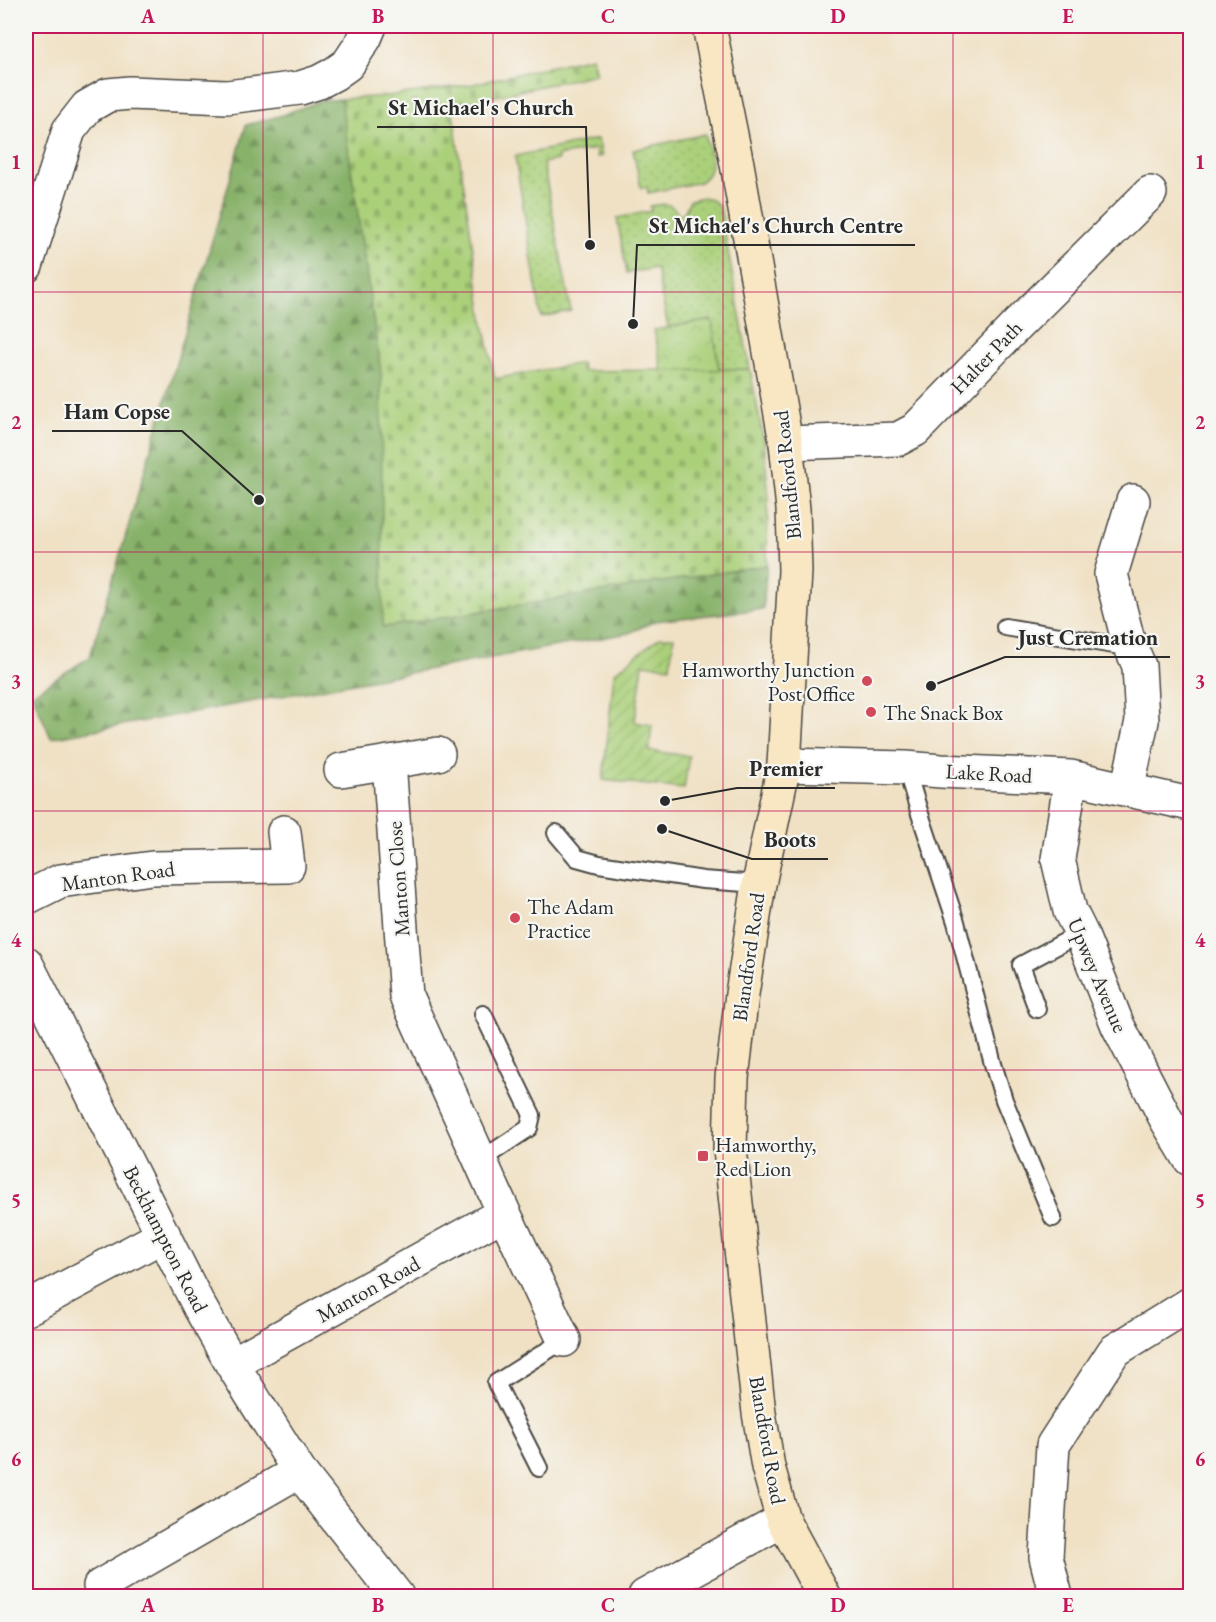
<svg xmlns="http://www.w3.org/2000/svg" width="1216" height="1622" viewBox="0 0 1216 1622" font-family="'EB Garamond',serif">
<style>
.grass{fill:url(#grass-dots);stroke:#6b7e52;stroke-width:1.5}
.forest{fill:url(#forest-firs);stroke:#5a6e4a;stroke-width:1.5}
.cemetery{fill:url(#cemetery-stones);stroke:#6b7e52;stroke-width:1.5}
.park{fill:url(#park-crowns);stroke:#6b7e52;stroke-width:1.5}
.garden{fill:url(#garden-furrows);stroke:#6b7e52;stroke-width:1.5}
.lines{fill:none;stroke-linecap:round;stroke-linejoin:round}
.service-casing{stroke:#494642;stroke-width:20}
.minor-casing{stroke:#494642;stroke-width:36}
.secondary-casing{stroke:#494642;stroke-width:36}
.service{stroke:#fff;stroke-width:16}
.minor{stroke:#fff;stroke-width:33}
.secondary{stroke:#f9e7c3;stroke-width:33}
.grid{fill:none;stroke:#c2185b;stroke-width:1.5;stroke-opacity:0.55}
.poi-dot{fill:#d1495b;stroke:#f6f6f2;stroke-width:2}
.labels{text-anchor:middle;dominant-baseline:central;stroke-width:4.5;stroke-linejoin:round;paint-order:stroke}
.street-label{font-size:21px;fill:#2b2b2b;stroke:#f6f6f2}
.poi-label{font-size:21px;fill:#2b2b2b;stroke:#f6f6f2;text-anchor:start}
.leader{fill:none;stroke:#2b2b2b;stroke-width:2}
.callout-dot{fill:#2b2b2b;stroke:#f6f6f2;stroke-width:2}
.callout-label{font-size:22px;text-anchor:middle;font-weight:bold;fill:#2b2b2b;stroke:#f6f6f2;stroke-width:4.5;stroke-linejoin:round;paint-order:stroke}
.neatline{fill:none;stroke:#c2185b;stroke-width:2}
.grid-label{font-size:20px;text-anchor:middle;font-weight:bold;fill:#c2185b}
</style>
<defs>
<pattern id="grass-dots" width="8" height="8" patternUnits="userSpaceOnUse" patternTransform="scale(1.5)"><rect width="8" height="8" fill="#abd07a"/><path d="M2 2h.1M6 6h.1" fill="none" stroke="#93b36a" stroke-width="1.8" stroke-linecap="round"/></pattern>
<pattern id="forest-firs" width="22" height="20" patternUnits="userSpaceOnUse" patternTransform="scale(1.5)"><rect width="22" height="20" fill="#88b26a"/><path d="M5 1l3.5 6h-7zM16 11l3.5 6h-7z" fill="#6f9157"/></pattern>
<pattern id="cemetery-stones" width="16" height="16" patternUnits="userSpaceOnUse" patternTransform="scale(1.5)"><rect width="16" height="16" fill="#abd07a"/><path d="M2 7V4a2 2 0 0 1 4 0v3zM10 15v-3a2 2 0 0 1 4 0v3z" fill="#93b36a"/></pattern>
<pattern id="park-crowns" width="20" height="18" patternUnits="userSpaceOnUse" patternTransform="scale(1.5)"><rect width="20" height="18" fill="#abd07a"/><path d="M2 6a3 3 0 1 1 6 0M12 15a3 3 0 1 1 6 0" fill="none" stroke="#93b36a"/></pattern>
<pattern id="garden-furrows" width="10" height="10" patternUnits="userSpaceOnUse" patternTransform="scale(1.5)"><rect width="10" height="10" fill="#abd07a"/><path d="M-1 1l2-2M0 10L10 0M9 11l2-2" fill="none" stroke="#93b36a"/></pattern>
</defs>
<rect width="100%" height="100%" fill="#f6f6f2"/>
<filter id="ink" filterUnits="userSpaceOnUse"><feTurbulence type="fractalNoise" baseFrequency=".0167" numOctaves="2"/><feDisplacementMap in="SourceGraphic" scale="12" xChannelSelector="R" yChannelSelector="G"/><feConvolveMatrix kernelMatrix="1 2 1 2 8 2 1 2 1" color-interpolation-filters="sRGB"/></filter>
<filter id="wash" filterUnits="userSpaceOnUse"><feTurbulence type="fractalNoise" baseFrequency=".008" numOctaves="4" result="noise"/><feDisplacementMap in="SourceGraphic" scale="24" xChannelSelector="R" yChannelSelector="G"/><feGaussianBlur stdDeviation="1.35" result="paint"/><feColorMatrix in="noise" values="0 0 0 0 0 0 0 0 0 0 0 0 0 0 0 0 0 1.4 0 .05"/><feComposite in="paint" operator="in"/></filter>
<g filter="url(#wash)">
<rect width="100%" height="100%" fill="#f0e1c5"/>
<!-- grass -->
<path class="grass" d="M705 134C709 151 718 171 700 182L648 193 647 187 641 188 633 150Z
M598 139 602 156 597 157 596 149 558 156V160L543 163 571 311 541 317 515 156Z
M704 197C712 199 715 202 720 208L750 369 719 370 712 320 668 327 656 268 627 273 617 218 651 211 650 206C664 203 670 202 679 214L684 213 690 200Z"/>
<!-- forest -->
<path class="forest" d="M341 99 381 372 383 627 767 565 763 609 655 621 629 633 51 738 32 694 90 657 246 125 279 116 320 101Z"/>
<!-- cemetery -->
<path class="cemetery" d="M592 57 596 74 452 106 484 324 495 379 581 363 583 371 750 369 764 442 768 489 767 565 383 627 381 372 341 99 388 96 469 85Z"/>
<!-- park -->
<path class="park" d="M712 320 719 370 662 371 654 330Z"/>
<!-- garden -->
<path class="garden" d="M660 637H674L670 667 643 664 635 722 652 725 649 751 689 756 684 789 603 780 614 673Z"/>
</g>
<g filter="url(#ink)">
<g class="lines">
<!-- service casing -->
<g class="service-casing">
<path id="service" d="M1005 627 1132 648
M906 768 919 811 956 922 993 1064 1004 1100 1053 1218
M556 833 577 858 599 864 703 880 759 884
M1037 1009 1021 965 1081 933
M481 1160 529 1128 532 1115 483 1014
M539 1468 496 1383 564 1340"/>
</g>
<!-- minor casing -->
<g class="minor-casing">
<path id="minor" d="M26 266 69 130 87 107 108 95 130 93 227 97 300 88 319 82 334 74 348 64 365 38 370 26
M786 443 898 439 915 430 1016 326 1150 193
M389 762 406 996 504 1213 564 1340
M784 765 906 768 941 771 1071 777 1190 804
M341 770 438 754
M1071 777 1058 859 1070 911 1081 933 1118 1026 1166 1119 1190 1159
M1127 790 1142 721 1139 666 1128 640 1111 574 1133 501
M26 898 60 881 152 868 288 866 284 832
M26 963 199 1306 232 1364 299 1471 397 1596
M26 1309 164 1235
M232 1364 504 1213
M100 1586 299 1471
M645 1596 783 1520
M1056 1596 1046 1557 1053 1445 1114 1351 1190 1304"/>
</g>
<!-- secondary casing -->
<g class="secondary-casing">
<path id="secondary" d="M709 26 737 164 786 443 793 509 795 571 784 765 759 884 742 994 732 1078 730 1149 759 1413 768 1467 783 1520 824 1596"/>
</g>
<!-- service -->
<use href="#service" class="service"/>
<!-- minor -->
<use href="#minor" class="minor"/>
<!-- secondary -->
<use href="#secondary" class="secondary"/>
</g>
</g>
<!-- grid -->
<path class="grid" d="M263 26V1596M493 26V1596M723 26V1596M953 26V1596M26 292H1190M26 552H1190M26 811H1190M26 1070H1190M26 1330H1190"/>
<!-- markers -->
<g class="poi-dot">
<circle cx="867" cy="681" r="6"/>
<circle cx="871" cy="712" r="6"/>
<circle cx="515" cy="918" r="6"/>
<rect x="697" y="1150" width="12" height="12" rx="3"/>
</g>
<g class="labels">
<!-- street labels -->
<g class="street-label">
<text transform="translate(986 357) rotate(-46)">Halter Path</text>
<text transform="translate(787 475) rotate(-96)">Blandford Road</text>
<text transform="translate(989 773) rotate(3)">Lake Road</text>
<text transform="translate(118 876) rotate(-8)">Manton Road</text>
<text transform="translate(398 879) rotate(-94)">Manton Close</text>
<text transform="translate(748 957) rotate(-82)">Blandford Road</text>
<text transform="translate(1098 975) rotate(67)">Upwey Avenue</text>
<text transform="translate(166 1239) rotate(63)">Beckhampton Road</text>
<text transform="translate(368 1289) rotate(-29)">Manton Road</text>
<text transform="translate(768 1440) rotate(80)">Blandford Road</text>
</g>
<!-- poi labels -->
<g class="poi-label">
<text x="855" y="669" text-anchor="end">Hamworthy Junction<tspan x="855" dy="24">Post Office</tspan></text>
<text x="883" y="712">The Snack Box</text>
<text x="527" y="906">The Adam<tspan x="527" dy="24">Practice</tspan></text>
<text x="715" y="1144">Hamworthy,<tspan x="715" dy="24">Red Lion</tspan></text>
</g>
</g>
<!-- callouts -->
<path class="leader" d="M590 245L586 127H377M633 324L637 245H915M259 500L182 431H52M931 686L1005 657H1170M665 801L737 788H835M662 829L752 859H828"/>
<g class="callout-dot">
<circle cx="590" cy="245" r="6"/>
<circle cx="633" cy="324" r="6"/>
<circle cx="259" cy="500" r="6"/>
<circle cx="931" cy="686" r="6"/>
<circle cx="665" cy="801" r="6"/>
<circle cx="662" cy="829" r="6"/>
</g>
<g class="callout-label">
<text x="481" y="115">St Michael's Church</text>
<text x="776" y="233">St Michael's Church Centre</text>
<text x="117" y="419">Ham Copse</text>
<text x="1088" y="645">Just Cremation</text>
<text x="786" y="776">Premier</text>
<text x="790" y="847">Boots</text>
</g>
<!-- margin -->
<rect width="1216" height="1622" fill="none" stroke="#f6f6f2" stroke-width="66"/>
<rect x="33" y="33" width="1150" height="1556" class="neatline"/>
<g class="grid-label">
<text x="148" y="23">A</text>
<text x="378" y="23">B</text>
<text x="608" y="23">C</text>
<text x="838" y="23">D</text>
<text x="1068" y="23">E</text>
<text x="16" y="169">1</text>
<text x="1200" y="169">1</text>
<text x="16" y="429">2</text>
<text x="1200" y="429">2</text>
<text x="16" y="688">3</text>
<text x="1200" y="688">3</text>
<text x="16" y="947">4</text>
<text x="1200" y="947">4</text>
<text x="16" y="1207">5</text>
<text x="1200" y="1207">5</text>
<text x="16" y="1466">6</text>
<text x="1200" y="1466">6</text>
<text x="148" y="1612">A</text>
<text x="378" y="1612">B</text>
<text x="608" y="1612">C</text>
<text x="838" y="1612">D</text>
<text x="1068" y="1612">E</text>
</g>
</svg>
